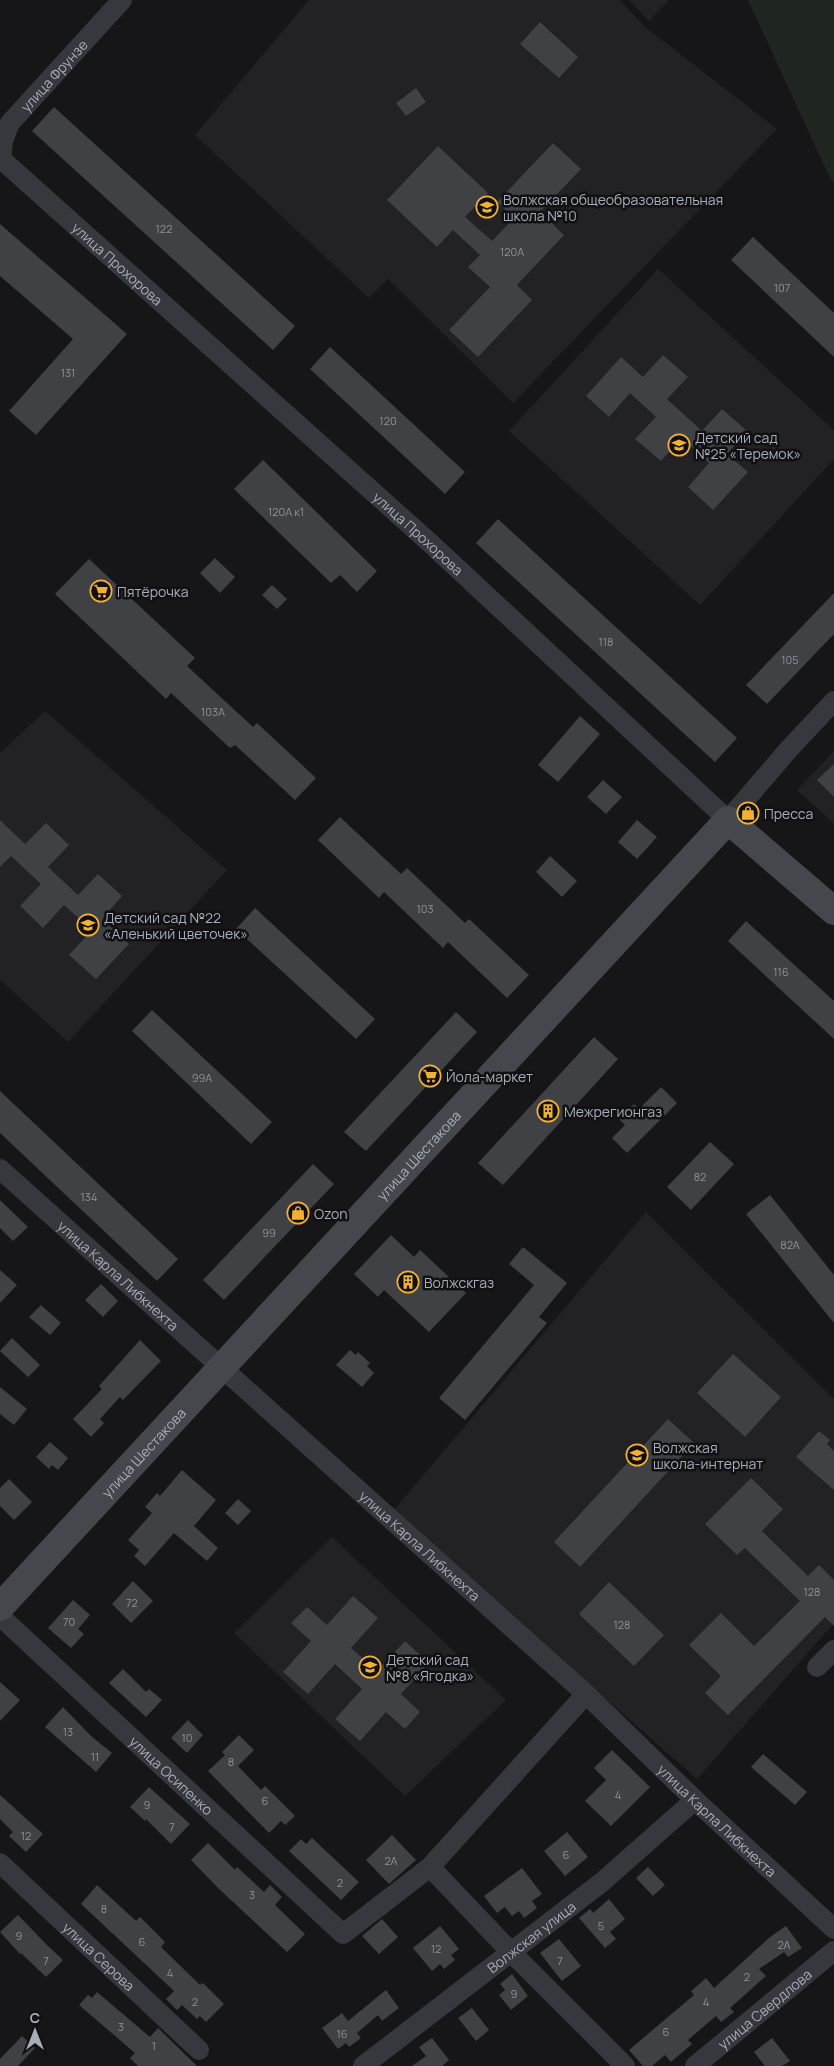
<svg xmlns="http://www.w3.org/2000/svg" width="834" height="2066" viewBox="0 0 834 2066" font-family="Manrope,sans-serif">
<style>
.built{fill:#222225}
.green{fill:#1e261f}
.building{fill:#404145}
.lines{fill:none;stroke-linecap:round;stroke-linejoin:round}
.minor{stroke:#37383d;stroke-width:20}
.secondary{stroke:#45474d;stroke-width:28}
.labels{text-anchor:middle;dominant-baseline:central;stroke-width:5;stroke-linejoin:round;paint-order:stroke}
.number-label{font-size:11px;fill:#8e929b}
.street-label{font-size:14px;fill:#a8adb8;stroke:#111113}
.poi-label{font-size:14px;fill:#a8adb8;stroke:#111113;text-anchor:start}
</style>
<rect width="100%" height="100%" fill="#161618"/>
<!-- built -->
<path class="built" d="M309 0H620L644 26 777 129 513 403 388 279 369 298 195 135Z
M629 0H669L649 21Z
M658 269 834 430V459L700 605 509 431Z
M45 711 227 870 68 1042 0 980V753Z
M834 751V824L797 790Z
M646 1212 834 1399V1623L697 1779 393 1511Z
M332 1537 506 1700 405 1796 234 1633Z"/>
<!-- green -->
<path class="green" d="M748 0H834V184L827 172Z"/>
<!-- building -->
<path class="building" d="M540 22 578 57 559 78 520 44Z
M416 88 426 102 406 116 396 103Z
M54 107 295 326 273 350 32 131Z
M553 143 581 169 540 212 564 235 517 285 532 300 478 357 449 330 490 287 468 267 480 255 453 230 437 247 387 200 438 146 488 193 465 217 492 241 514 218 497 202Z
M0 224 127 334 36 435 9 411 73 339 0 276Z
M753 237 834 313V357L731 260Z
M330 347 465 472 445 494 310 369Z
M663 355 688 377 667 399 702 431 722 409 747 431 727 454 748 472 713 510 688 487 709 463 682 438 661 461 635 439 656 417 630 393 609 417 586 396 621 357 643 377Z
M263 460 377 571 357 592 340 575 331 583 234 489Z
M498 519 737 738 715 762 476 543Z
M215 558 235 577 220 593 200 573Z
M89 559 195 658 187 666 253 727 257 723 316 778 295 800 235 745 230 748 171 693 166 699 55 594Z
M272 585 287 599 277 609 262 595Z
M834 593V634L767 704 746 685Z
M580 716 600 734 558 782 538 765Z
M834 764V797L817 780Z
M603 780 622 797 606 814 587 797Z
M340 817 401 874 407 868 465 923 469 919 529 975 507 998 448 942 443 948 384 892 379 898 318 840Z
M0 820 25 844 46 823 69 845 48 867 78 895 98 874 122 896 102 919 129 944 96 979 69 955 92 930 64 905 43 928 20 906 41 884 11 856 0 867Z
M637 820 657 837 637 859 618 842Z
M550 856 577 881 562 897 536 872Z
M255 908 375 1019 356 1039 236 929Z
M746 921 834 1001V1039L728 941Z
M152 1010 272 1122 251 1144 132 1031Z
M456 1012 477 1032 366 1151 344 1132Z
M594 1037 618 1059 503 1185 478 1163Z
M661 1087 677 1103 627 1153 612 1138 625 1125 619 1119 634 1104 639 1109Z
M0 1091 178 1259 157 1281 0 1133Z
M710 1142 734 1164 691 1210 667 1187Z
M313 1164 334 1184 224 1300 203 1280Z
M770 1195 834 1275V1323L746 1214Z
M0 1200 28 1227 13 1241 0 1228Z
M391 1235 414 1257 420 1250 466 1293 429 1332 384 1290 378 1297 354 1274Z
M523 1247 567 1283 539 1317 547 1323 465 1420 439 1398 534 1285 509 1264Z
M0 1270 17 1285 0 1303Z
M101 1284 118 1301 103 1317 85 1300Z
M41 1305 61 1323 50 1335 29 1317Z
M12 1338 40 1365 28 1377 0 1351Z
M140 1340 161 1361 123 1400 120 1397 100 1419 104 1423 91 1437 73 1419 102 1389 99 1386Z
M350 1350 356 1355 358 1352 370 1363 367 1366 374 1373 362 1387 336 1365Z
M733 1354 781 1397 745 1437 697 1393Z
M0 1387 27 1409 14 1425 0 1414Z
M668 1419 694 1443 580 1567 554 1542Z
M819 1431 830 1440 827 1444 834 1451V1490L796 1457Z
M50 1442 68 1458 58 1470 52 1465 49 1469 36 1457Z
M182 1470 216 1500 194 1526 218 1548 207 1561 174 1533 145 1566 134 1556 139 1550 128 1540 152 1513 145 1507 157 1493 160 1496Z
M751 1478 783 1509 762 1531 808 1576 819 1565 834 1580V1626L825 1617 728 1715 705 1693 721 1676 689 1645 721 1613 754 1646 800 1601 745 1548 737 1555 705 1524Z
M9 1479 32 1502 14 1520 0 1506V1488Z
M238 1499 251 1511 238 1525 225 1513Z
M133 1581 153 1601 131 1623 112 1604Z
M609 1582 664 1635 634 1666 579 1614Z
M353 1596 378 1618 351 1648 377 1671 405 1641 429 1663 401 1694 420 1712 405 1729 386 1712 360 1741 335 1719 362 1689 335 1664 308 1694 283 1672 311 1641 291 1623 307 1607 327 1625Z
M73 1600 90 1615 78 1629 84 1634 71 1648 48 1628Z
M123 1669 146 1692 149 1689 162 1700 146 1717 109 1683Z
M0 1682 20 1700 0 1721Z
M63 1707 91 1736 112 1753 96 1772 45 1727Z
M188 1720 203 1735 187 1753 171 1738Z
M239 1735 254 1750 238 1766 261 1790 265 1786 295 1816 285 1825 281 1821 269 1833 208 1771 225 1755 222 1752Z
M612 1750 650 1787 611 1826 585 1801 606 1780 594 1768Z
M763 1754 807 1792 795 1805 751 1767Z
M149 1787 190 1824 171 1844 146 1819 145 1821 130 1807Z
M0 1795 43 1834 26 1852 9 1836 13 1832 0 1819Z
M567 1832 588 1857 565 1876 544 1851Z
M392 1835 416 1860 389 1884 366 1860Z
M312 1838 359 1882 341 1900 289 1851 301 1839 306 1844Z
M208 1843 235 1870 237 1867 264 1892 270 1885 282 1897 275 1905 305 1934 287 1952 218 1888 191 1860Z
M648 1867 665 1885 653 1896 636 1878Z
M522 1868 542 1894 532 1901 537 1908 524 1918 519 1911 512 1916 505 1907 497 1913 484 1896Z
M97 1885 136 1921 140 1917 165 1942 161 1947 200 1985 203 1983 224 2004 206 2022 200 2016 197 2019 182 2005 177 2010 166 1999 174 1991 81 1904Z
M609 1899 625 1919 610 1932 616 1939 605 1948 579 1918 590 1909 593 1913Z
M18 1915 46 1944 63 1960 46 1977 21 1953 20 1954 0 1932Z
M382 1919 398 1937 379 1954 362 1936Z
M440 1926 459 1949 451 1955 455 1960 444 1969 440 1964 432 1971 413 1948Z
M786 1926 802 1948 788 1957 784 1952 759 1969 766 1976 730 2008 734 2012 721 2022 716 2016 688 2040 692 2044 671 2062 665 2055 652 2066H643L629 2050 694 1995 691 1991 706 1978 714 1988 770 1937Z
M559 1939 581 1966 562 1981 540 1953Z
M512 1974 528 1996 511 2010 499 1995 505 1990 500 1984Z
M386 1990 399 2008 382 2021 378 2015 357 2033 361 2038 349 2047 346 2043 338 2049 322 2028 342 2013 348 2021Z
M97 1992 150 2037 158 2028 197 2066H138L130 2058 135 2053 79 2005 88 1995 92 1998Z
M472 2008 489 2030 476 2041 458 2018Z
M22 2036 35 2048 18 2066H0V2059Z
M432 2038 449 2060 442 2066H412L426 2056 419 2047Z
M772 2038 790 2061 782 2066H765L754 2052Z"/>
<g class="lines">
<!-- minor -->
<g class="minor">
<path id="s1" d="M0 158 429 542 728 820 789 749 834 701"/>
<path id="s2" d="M1 159 3 141 10 123 122 0"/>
<path id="s3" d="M0 1169 586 1694 695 1800 834 1929"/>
<path id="s4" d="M0 1616 343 1934 430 1867 586 1694"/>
<path d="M817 1667 834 1650"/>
<path id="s5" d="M0 1863 199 2050"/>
<path d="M430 1867 511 1952 625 2066"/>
<path id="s6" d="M363 2066 602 1882 695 1800"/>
<path id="s7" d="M695 2066 834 1951"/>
</g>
<!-- secondary -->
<path class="secondary" id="s8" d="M0 1607 728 820 834 911"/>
</g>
<!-- icons -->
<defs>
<g id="school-ring" transform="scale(1.125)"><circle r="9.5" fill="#111113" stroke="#f2b134" stroke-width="1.5"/><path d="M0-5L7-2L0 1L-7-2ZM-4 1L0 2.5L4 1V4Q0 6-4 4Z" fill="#f2b134"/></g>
<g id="supermarket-ring" transform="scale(1.125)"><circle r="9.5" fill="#111113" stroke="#f2b134" stroke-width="1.5"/><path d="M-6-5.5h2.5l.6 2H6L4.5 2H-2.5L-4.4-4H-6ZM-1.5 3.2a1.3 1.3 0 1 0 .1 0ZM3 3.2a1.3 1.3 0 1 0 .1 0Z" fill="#f2b134"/></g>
<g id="shop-ring" transform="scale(1.125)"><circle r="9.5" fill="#111113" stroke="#f2b134" stroke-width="1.5"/><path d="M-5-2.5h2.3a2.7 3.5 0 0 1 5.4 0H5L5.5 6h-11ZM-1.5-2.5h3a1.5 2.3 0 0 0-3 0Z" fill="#f2b134"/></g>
<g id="building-ring" transform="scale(1.125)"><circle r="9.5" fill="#111113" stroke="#f2b134" stroke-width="1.5"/><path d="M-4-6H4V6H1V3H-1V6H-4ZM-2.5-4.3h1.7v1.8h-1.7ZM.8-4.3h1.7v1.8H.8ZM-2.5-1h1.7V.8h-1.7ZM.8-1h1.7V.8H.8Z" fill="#f2b134"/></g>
</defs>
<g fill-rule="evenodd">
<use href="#school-ring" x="487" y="207"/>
<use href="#school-ring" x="679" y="445"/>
<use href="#supermarket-ring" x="101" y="591"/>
<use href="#shop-ring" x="748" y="813"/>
<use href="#school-ring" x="88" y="925"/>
<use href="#supermarket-ring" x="430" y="1076"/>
<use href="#building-ring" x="548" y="1111"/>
<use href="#shop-ring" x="298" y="1213"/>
<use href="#building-ring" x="408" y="1282"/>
<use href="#school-ring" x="637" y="1455"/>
<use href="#school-ring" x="370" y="1667"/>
</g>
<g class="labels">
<!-- number labels -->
<g class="number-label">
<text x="164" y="228">122</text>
<text x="512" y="251">120А</text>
<text x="782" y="287">107</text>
<text x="68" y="372">131</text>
<text x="388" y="420">120</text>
<text x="286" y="511">120А к1</text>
<text x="606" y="641">118</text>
<text x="790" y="659">105</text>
<text x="213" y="711">103А</text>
<text x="425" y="908">103</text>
<text x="781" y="971">116</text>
<text x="202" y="1077">99А</text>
<text x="700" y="1176">82</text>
<text x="89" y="1196">134</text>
<text x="269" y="1232">99</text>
<text x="790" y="1244">82А</text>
<text x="812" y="1591">128</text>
<text x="132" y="1602">72</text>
<text x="69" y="1621">70</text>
<text x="622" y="1624">128</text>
<text x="68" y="1731">13</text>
<text x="187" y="1737">10</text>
<text x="95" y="1756">11</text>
<text x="231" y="1761">8</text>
<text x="618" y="1794">4</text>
<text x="265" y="1800">6</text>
<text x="147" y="1804">9</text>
<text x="172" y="1826">7</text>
<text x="26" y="1835">12</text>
<text x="566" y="1854">6</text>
<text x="391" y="1860">2А</text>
<text x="340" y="1882">2</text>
<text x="252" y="1894">3</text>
<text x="104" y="1908">8</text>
<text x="601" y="1925">5</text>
<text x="19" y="1935">9</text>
<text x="142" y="1941">6</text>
<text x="784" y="1944">2А</text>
<text x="436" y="1948">12</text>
<text x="46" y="1960">7</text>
<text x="560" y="1960">7</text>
<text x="170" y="1972">4</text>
<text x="747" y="1976">2</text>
<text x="514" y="1993">9</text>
<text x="195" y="2001">2</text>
<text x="706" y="2001">4</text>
<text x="121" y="2026">3</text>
<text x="666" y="2031">6</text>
<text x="342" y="2033">16</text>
<text x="154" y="2045">1</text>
</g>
<!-- street labels -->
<g class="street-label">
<text stroke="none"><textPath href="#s2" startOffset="102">улица Фрунзе</textPath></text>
<text stroke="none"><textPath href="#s1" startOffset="158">улица Прохорова</textPath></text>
<text stroke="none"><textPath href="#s1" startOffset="562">улица Прохорова</textPath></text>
<text stroke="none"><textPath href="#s8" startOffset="616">улица Шестакова</textPath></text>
<text stroke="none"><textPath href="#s3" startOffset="159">улица Карла Либкнехта</textPath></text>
<text stroke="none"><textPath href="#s8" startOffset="211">улица Шестакова</textPath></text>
<text stroke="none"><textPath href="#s3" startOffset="564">улица Карла Либкнехта</textPath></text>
<text stroke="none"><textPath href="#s4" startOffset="234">улица Осипенко</textPath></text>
<text stroke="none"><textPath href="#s3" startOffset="969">улица Карла Либкнехта</textPath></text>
<text stroke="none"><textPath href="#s6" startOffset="212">Волжская улица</textPath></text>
<text stroke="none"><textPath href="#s5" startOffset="136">улица Серова</textPath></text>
<text stroke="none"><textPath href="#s7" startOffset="90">улица Свердлова</textPath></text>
</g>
<!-- poi labels -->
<g class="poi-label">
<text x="503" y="199">Волжская общеобразовательная<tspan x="503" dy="16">школа №10</tspan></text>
<text x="695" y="437">Детский сад<tspan x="695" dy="16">№25 «Теремок»</tspan></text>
<text x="117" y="591">Пятёрочка</text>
<text x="764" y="813">Пресса</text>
<text x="104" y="917">Детский сад №22<tspan x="104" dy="16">«Аленький цветочек»</tspan></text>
<text x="446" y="1076">Йола-маркет</text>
<text x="564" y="1111">Межрегионгаз</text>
<text x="314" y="1213">Ozon</text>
<text x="424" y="1282">Волжскгаз</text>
<text x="653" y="1447">Волжская<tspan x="653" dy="16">школа-интернат</tspan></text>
<text x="386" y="1659">Детский сад<tspan x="386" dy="16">№8 «Ягодка»</tspan></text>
</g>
</g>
<!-- north arrow -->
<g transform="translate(35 2031)" stroke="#111113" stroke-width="4" paint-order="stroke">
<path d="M0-4L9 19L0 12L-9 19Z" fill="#a8adb8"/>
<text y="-8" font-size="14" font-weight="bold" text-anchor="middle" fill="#a8adb8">С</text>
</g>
</svg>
